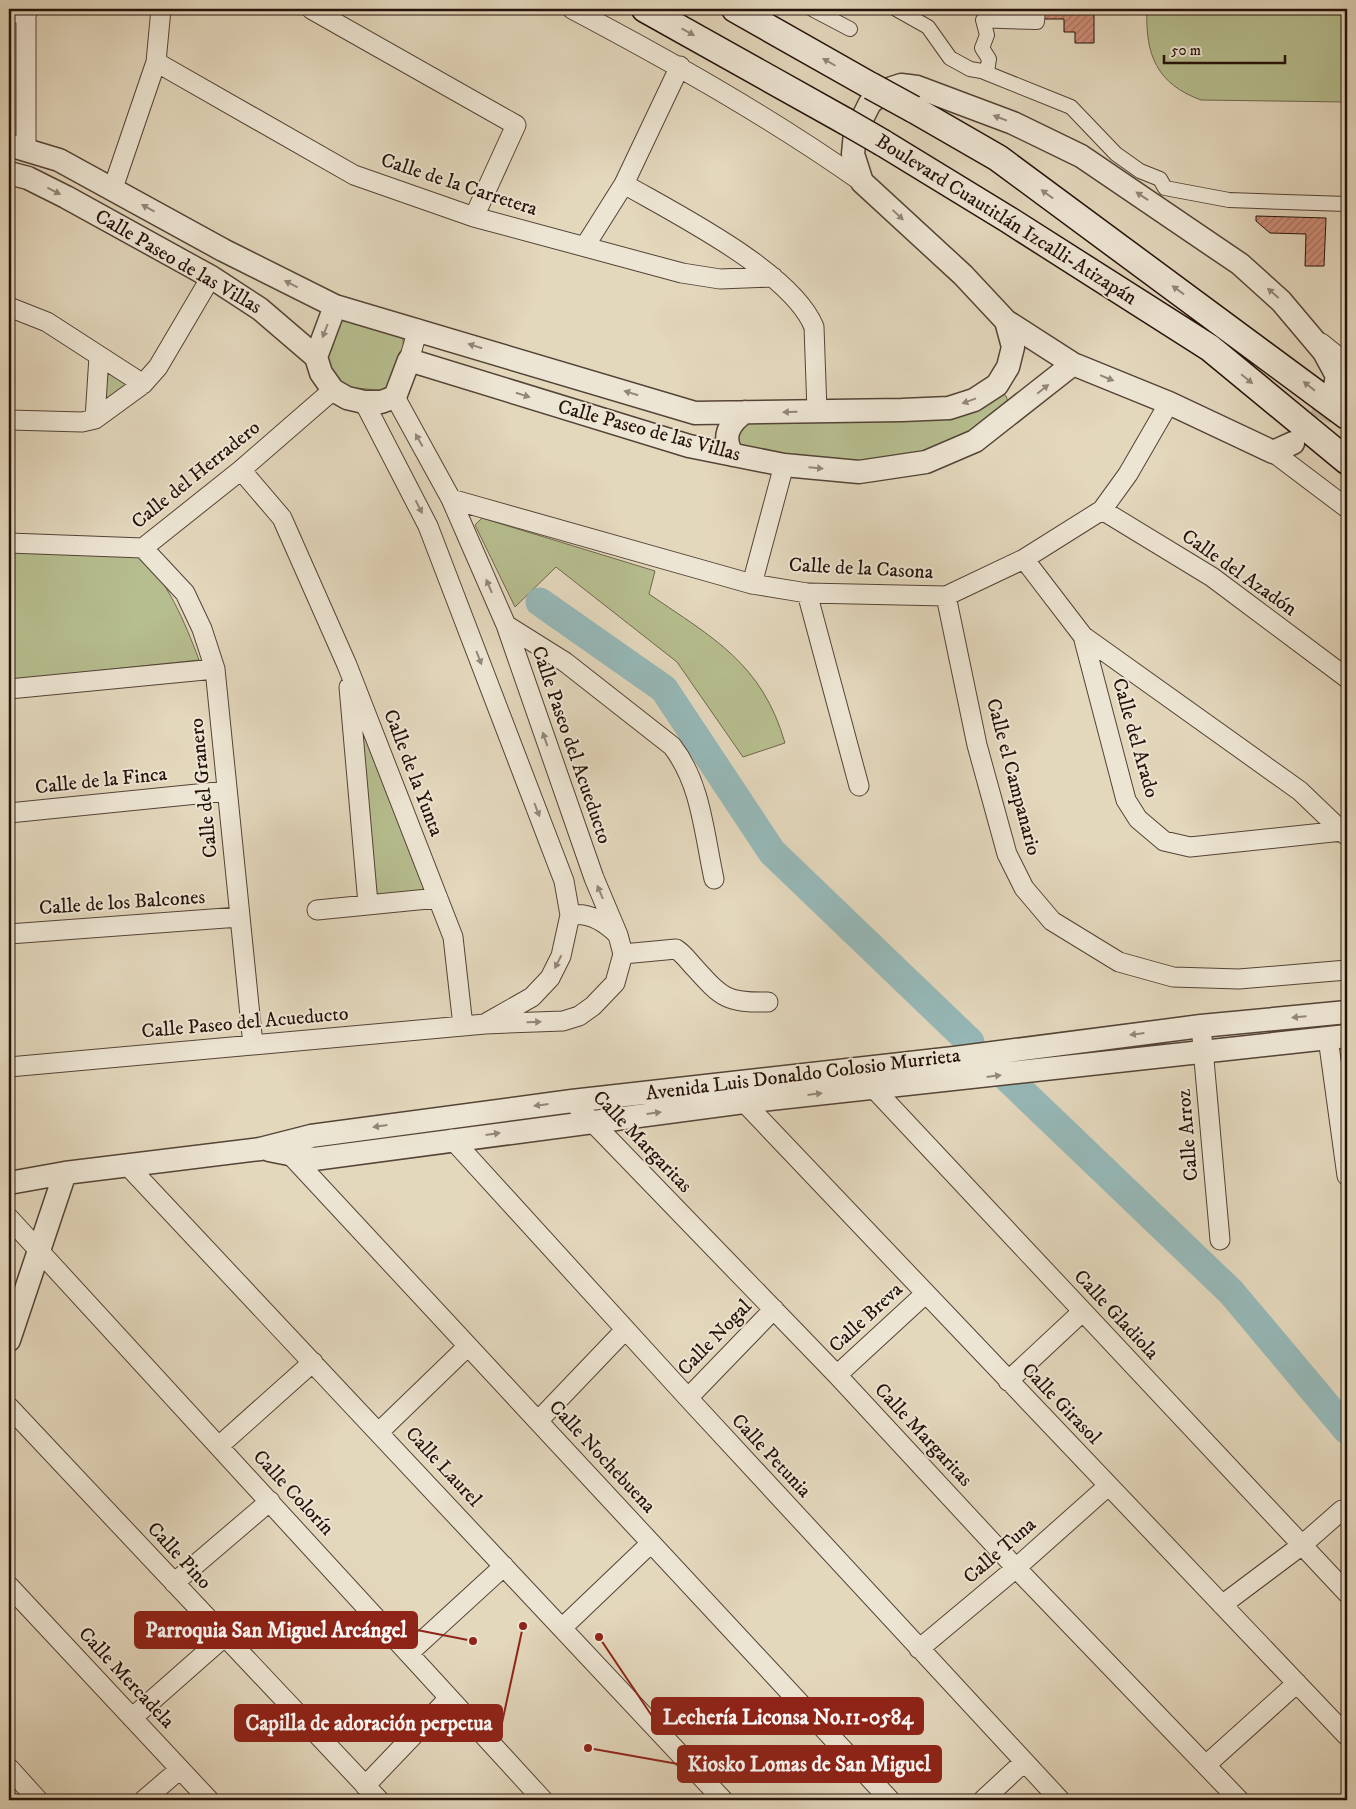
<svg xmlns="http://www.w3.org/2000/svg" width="1356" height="1809" viewBox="0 0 1356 1809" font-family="'IM FELL DW Pica',serif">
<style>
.green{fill:#b6bd8e;stroke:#6e684c}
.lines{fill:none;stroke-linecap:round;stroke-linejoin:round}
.river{stroke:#96b8b7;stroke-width:29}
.building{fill:url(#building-hatch);stroke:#25120a}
.tertiary-tunnel{stroke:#c6b9a1;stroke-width:22;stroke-dasharray:22 11;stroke-linecap:butt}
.pedestrian-casing{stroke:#544336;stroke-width:16}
.minor-casing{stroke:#544336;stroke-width:21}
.tertiary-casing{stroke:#544336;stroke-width:25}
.secondary-casing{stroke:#25120a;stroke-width:29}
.pedestrian{stroke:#ede5d3;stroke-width:14}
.minor{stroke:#ede5d3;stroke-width:19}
.tertiary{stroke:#ede5d3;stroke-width:22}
.secondary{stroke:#ede5d3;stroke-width:26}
.secondary-bridge-casing{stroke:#25120a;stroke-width:29;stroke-linecap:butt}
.secondary-bridge{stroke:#ede5d3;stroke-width:26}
.oneway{fill:#938679}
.labels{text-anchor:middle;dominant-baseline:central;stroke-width:4;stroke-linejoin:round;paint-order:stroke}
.street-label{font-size:20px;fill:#25120a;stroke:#ede5d3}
.leader{fill:none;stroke:#8f2418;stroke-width:2}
.callout-dot{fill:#8f2418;stroke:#ede5d3;stroke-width:2}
.callout{fill:#8f2418;stroke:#8f2418;stroke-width:2}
.callout-label{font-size:21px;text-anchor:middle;font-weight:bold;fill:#fff}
</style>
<defs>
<pattern id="building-hatch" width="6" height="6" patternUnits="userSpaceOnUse" patternTransform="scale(1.25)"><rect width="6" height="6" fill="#cf8f79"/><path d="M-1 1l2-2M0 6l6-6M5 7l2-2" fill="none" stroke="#a87361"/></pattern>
</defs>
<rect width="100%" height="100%" fill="#e3d7bc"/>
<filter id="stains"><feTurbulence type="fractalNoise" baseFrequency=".004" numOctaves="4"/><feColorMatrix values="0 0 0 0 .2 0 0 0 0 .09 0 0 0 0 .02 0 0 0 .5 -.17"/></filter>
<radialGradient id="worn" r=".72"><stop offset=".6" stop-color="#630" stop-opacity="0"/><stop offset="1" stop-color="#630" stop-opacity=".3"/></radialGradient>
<!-- green -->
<path class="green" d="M1147 9H1347V102L1201 100C1157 84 1145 55 1147 9Z
M345 312 400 327C409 354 399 368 386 391L346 387 323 360Z
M101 360 137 384 99 413Z
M998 390 1006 396 1010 407 925 458 850 467 737 448 739 424 747 417 943 414Z
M482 518 655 571 649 594C713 638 762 663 785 743L743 757 677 662 556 567 515 607 475 525Z
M9 550 141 552C170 589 183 617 199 660L9 680Z
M353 689 432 894 370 900Z"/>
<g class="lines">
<!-- river -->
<path class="river" d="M540 602 664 689 772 852 970 1042
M995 1066 1231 1292 1347 1430"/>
</g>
<!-- building -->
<path class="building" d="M1045 9H1094V43H1075V32H1064V19H1044Z
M1256 216 1326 218 1324 266H1305L1306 234 1270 233 1256 221Z"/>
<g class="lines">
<!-- tertiary-tunnel -->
<path class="tertiary-tunnel" d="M1296 441 1318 422 1334 391"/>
<!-- pedestrian casing -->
<g class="pedestrian-casing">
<path id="pedestrian" d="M812 9 850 29
M896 9 928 27 950 58 970 69 987 72 989 59 982 48 987 35 983 20 1002 21
M1002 9V21L1037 22 1038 9
M984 72 1071 107 1116 154 1140 171 1160 179 1165 188 1229 200 1347 204"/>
</g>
<!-- minor casing -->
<g class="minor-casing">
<path id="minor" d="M26 9V150
M311 9 516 125 474 217
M572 9C672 62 770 117 862 182
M9 13H27
M156 62 354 175 474 217 682 273 720 279 773 277
M624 184C676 214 792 272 814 327L817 411
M113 188 156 62 161 9
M585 246 624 184 680 66
M9 307 47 322 143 384
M1321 343 1347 364
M409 360 418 329
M364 402 428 526 564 881 570 915 561 956 550 978 532 997 488 1022
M95 419 99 356
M9 420 82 422 95 419 143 384 158 367 211 277
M1273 452 1347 508
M241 470 282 518 347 665 453 937 463 1026
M451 499 752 584 807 593 946 596 1024 559 1102 510 1128 474 1169 403
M1102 510 1212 577 1347 678
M9 543 143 548 241 470 333 390
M143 548 185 593 202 629 215 669 253 1045
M1024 559 1083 636 1300 791 1347 836
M752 584 784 465
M807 593 859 786
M946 596 977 745 1007 854 1024 888 1052 921 1119 962 1173 977 1239 979 1347 970
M506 625 565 662 672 746C701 783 704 833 714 879
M1083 636 1126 800 1138 819 1164 841 1190 847 1342 831
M349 687 368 904
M9 689 215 669
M9 813 227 791
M317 910 438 898
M570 915C589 912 604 921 617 934
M9 934 239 917
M623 954 676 949C684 954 689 962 695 968 722 998 727 1003 768 1002
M1201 1026 1220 1240
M1328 1038 1347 1176
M9 1067 485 1024 563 1021 579 1016 593 1006 615 983 623 954 618 935 594 878 506 625 451 499 395 397
M865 1079 1347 1593
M572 1101 837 1375 1016 1568 1239 1800
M744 1102 1347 1736
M452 1139 688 1398 1060 1800
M285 1149 890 1800
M128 1166 723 1800
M9 1218 543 1800
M837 1375 925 1294
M1008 1381 1082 1312
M688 1398 774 1309
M9 1407 379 1800
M538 1421 625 1330
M379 1432 468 1346
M219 1446 313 1362
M174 1583 270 1501
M9 1586 209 1800
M1222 1605 1302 1545 1342 1510
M562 1628 651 1543
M919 1649 1016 1568 1108 1486
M409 1653 504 1566
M132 1718 225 1636
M1206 1765 1297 1683
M9 1768 38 1800
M365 1786 449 1698
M144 1800 180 1769
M983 1800 1024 1762"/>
</g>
<!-- tertiary casing -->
<g class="tertiary-casing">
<path id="tertiary" d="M9 145 59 160 223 250 335 306 695 413 902 410 949 408 974 400 997 385 1008 367 1013 347 1006 321
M9 173 28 178 66 197 211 277 260 309 316 357 321 373 333 390 347 398 364 402H381L395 397 409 360 689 446 784 465 859 472 926 462 975 441 1073 364
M316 357 335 306
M1293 443 1273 452 1169 403 1073 364 1006 321 963 275 862 182 853 154 855 133 870 103 886 90 901 85 917 87 1013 123 1081 156 1240 264 1281 301 1324 352 1337 376 1334 391
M733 455C721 437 729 423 745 412
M269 1150 314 1159 744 1102 1347 1036
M9 1183 65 1173 260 1149 311 1136 572 1101 954 1058 1201 1026 1347 1012
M9 1340 65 1173"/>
</g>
<!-- secondary casing -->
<g class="secondary-casing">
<path id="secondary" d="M645 9 845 121
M735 9 871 86
M913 109 998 158 1347 416
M883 143 1009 220 1210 348 1347 461"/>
</g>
<!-- pedestrian -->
<use href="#pedestrian" class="pedestrian"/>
<!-- minor -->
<use href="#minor" class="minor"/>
<!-- tertiary -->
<use href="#tertiary" class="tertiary"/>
<!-- secondary -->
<use href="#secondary" class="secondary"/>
<!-- secondary-bridge casing -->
<g class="secondary-bridge-casing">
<path id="secondary-bridge" d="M871 86 913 109
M845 121 883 143"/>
</g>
<!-- secondary-bridge -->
<use href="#secondary-bridge" class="secondary-bridge"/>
</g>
<!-- one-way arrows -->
<defs><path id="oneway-solid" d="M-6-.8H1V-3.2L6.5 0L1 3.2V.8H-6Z" transform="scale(1.25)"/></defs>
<g class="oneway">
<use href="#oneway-solid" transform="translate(688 32) rotate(29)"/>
<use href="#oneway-solid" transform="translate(829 62) rotate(-150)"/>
<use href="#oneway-solid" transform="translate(1000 118) rotate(-159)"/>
<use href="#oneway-solid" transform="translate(54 191) rotate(27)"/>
<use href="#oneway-solid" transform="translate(1047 194) rotate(-144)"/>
<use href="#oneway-solid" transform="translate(1142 196) rotate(-146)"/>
<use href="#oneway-solid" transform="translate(148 208) rotate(-151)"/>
<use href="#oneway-solid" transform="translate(898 215) rotate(43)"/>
<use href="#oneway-solid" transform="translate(291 284) rotate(-153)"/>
<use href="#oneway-solid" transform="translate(1178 290) rotate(-144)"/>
<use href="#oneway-solid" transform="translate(1273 293) rotate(-139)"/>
<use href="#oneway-solid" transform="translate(325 331) rotate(111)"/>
<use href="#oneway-solid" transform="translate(475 346) rotate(-163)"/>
<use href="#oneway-solid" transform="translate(1107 378) rotate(22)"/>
<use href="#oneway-solid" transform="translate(1247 379) rotate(39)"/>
<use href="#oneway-solid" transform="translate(1309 386) rotate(-142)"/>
<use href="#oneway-solid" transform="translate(1043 389) rotate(-39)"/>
<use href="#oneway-solid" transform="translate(631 393) rotate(-163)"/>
<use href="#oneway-solid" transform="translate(523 395) rotate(17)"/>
<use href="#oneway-solid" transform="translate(969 401) rotate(160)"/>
<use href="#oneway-solid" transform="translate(790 412) rotate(179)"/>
<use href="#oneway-solid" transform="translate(419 440) rotate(-119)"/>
<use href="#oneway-solid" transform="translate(816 468) rotate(5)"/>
<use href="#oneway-solid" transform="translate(419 507) rotate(63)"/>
<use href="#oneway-solid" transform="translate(489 586) rotate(-113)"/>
<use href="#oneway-solid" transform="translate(479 658) rotate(69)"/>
<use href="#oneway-solid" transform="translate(545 739) rotate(-109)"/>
<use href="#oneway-solid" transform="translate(537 810) rotate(69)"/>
<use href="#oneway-solid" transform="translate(600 892) rotate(-113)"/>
<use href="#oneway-solid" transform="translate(558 962) rotate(117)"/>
<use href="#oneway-solid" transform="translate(1299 1017) rotate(175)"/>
<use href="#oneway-solid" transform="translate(534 1022) rotate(-2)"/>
<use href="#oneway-solid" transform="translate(1137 1034) rotate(173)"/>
<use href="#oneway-solid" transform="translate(994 1076) rotate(-7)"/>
<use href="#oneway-solid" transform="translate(815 1094) rotate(-7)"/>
<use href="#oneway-solid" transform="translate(541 1105) rotate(173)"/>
<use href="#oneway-solid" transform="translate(654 1113) rotate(-7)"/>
<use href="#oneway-solid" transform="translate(380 1126) rotate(172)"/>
<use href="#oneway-solid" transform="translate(493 1134) rotate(-8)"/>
</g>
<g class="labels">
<!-- street labels -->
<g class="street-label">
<text transform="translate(459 185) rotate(18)">Calle de la Carretera</text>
<text transform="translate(1006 220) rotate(32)">Boulevard Cuautitlán Izcalli-Atizapán</text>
<text transform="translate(178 262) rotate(30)">Calle Paseo de las Villas</text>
<text transform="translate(649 431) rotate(15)">Calle Paseo de las Villas</text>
<text transform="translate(196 475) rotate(-39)">Calle del Herradero</text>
<text transform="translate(861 569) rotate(3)">Calle de la Casona</text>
<text transform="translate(1239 573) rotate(35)">Calle del Azadón</text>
<text transform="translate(1135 738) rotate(74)">Calle del Arado</text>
<text transform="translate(571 745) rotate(71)">Calle Paseo del Acueducto</text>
<text transform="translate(413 773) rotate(69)">Calle de la Yunta</text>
<text transform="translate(1013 777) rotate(75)">Calle el Campanario</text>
<text transform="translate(101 781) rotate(-6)">Calle de la Finca</text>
<text transform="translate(204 788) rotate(-96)">Calle del Granero</text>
<text transform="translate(122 903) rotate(-4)">Calle de los Balcones</text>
<text transform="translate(245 1023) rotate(-5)">Calle Paseo del Acueducto</text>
<text transform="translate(803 1075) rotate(-7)">Avenida Luis Donaldo Colosio Murrieta</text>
<text transform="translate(1188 1135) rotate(-95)">Calle Arroz</text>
<text transform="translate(642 1142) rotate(46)">Calle Margaritas</text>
<text transform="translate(1116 1315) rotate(47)">Calle Gladiola</text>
<text transform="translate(866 1318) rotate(-43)">Calle Breva</text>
<text transform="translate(715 1338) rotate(-46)">Calle Nogal</text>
<text transform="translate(1061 1404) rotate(46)">Calle Girasol</text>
<text transform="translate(923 1435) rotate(47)">Calle Margaritas</text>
<text transform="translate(771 1456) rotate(47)">Calle Petunia</text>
<text transform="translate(602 1457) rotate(47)">Calle Nochebuena</text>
<text transform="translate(443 1467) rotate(47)">Calle Laurel</text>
<text transform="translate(293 1493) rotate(47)">Calle Colorín</text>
<text transform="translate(1000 1551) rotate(-41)">Calle Tuna</text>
<text transform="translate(179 1556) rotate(47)">Calle Pino</text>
<text transform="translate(126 1678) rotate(47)">Calle Mercadela</text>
</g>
</g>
<!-- callouts -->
<path class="leader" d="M473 1641L417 1630M599 1637L652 1716M523 1626L502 1723M588 1748L678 1764"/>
<g class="callout-dot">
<circle cx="473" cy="1641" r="5"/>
<circle cx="599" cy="1637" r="5"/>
<circle cx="523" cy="1626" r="5"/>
<circle cx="588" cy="1748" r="5"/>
</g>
<g class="callout">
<rect x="135" y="1612" width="282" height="36" rx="5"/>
<rect x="652" y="1698" width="271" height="36" rx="5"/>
<rect x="235" y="1705" width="267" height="36" rx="5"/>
<rect x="678" y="1746" width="263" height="36" rx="5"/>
</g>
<g class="callout-label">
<text x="276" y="1637">Parroquia San Miguel Arcángel</text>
<text x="788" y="1724">Lechería Liconsa No.11-0584</text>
<text x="369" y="1730">Capilla de adoración perpetua</text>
<text x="809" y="1771">Kiosko Lomas de San Miguel</text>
</g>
<!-- margin -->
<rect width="1356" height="1809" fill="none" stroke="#e3d7bc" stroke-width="30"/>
<rect x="10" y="10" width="1336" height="1789" fill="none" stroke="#25120a" stroke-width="2.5"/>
<rect x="15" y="15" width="1326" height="1779" fill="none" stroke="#25120a"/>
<!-- scale -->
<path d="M1164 55v8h121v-8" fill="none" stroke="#25120a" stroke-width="2.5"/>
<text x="1171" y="55" font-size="15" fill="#25120a" stroke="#ede5d3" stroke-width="4" paint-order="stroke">50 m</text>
<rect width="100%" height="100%" filter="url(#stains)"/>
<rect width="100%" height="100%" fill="url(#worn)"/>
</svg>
